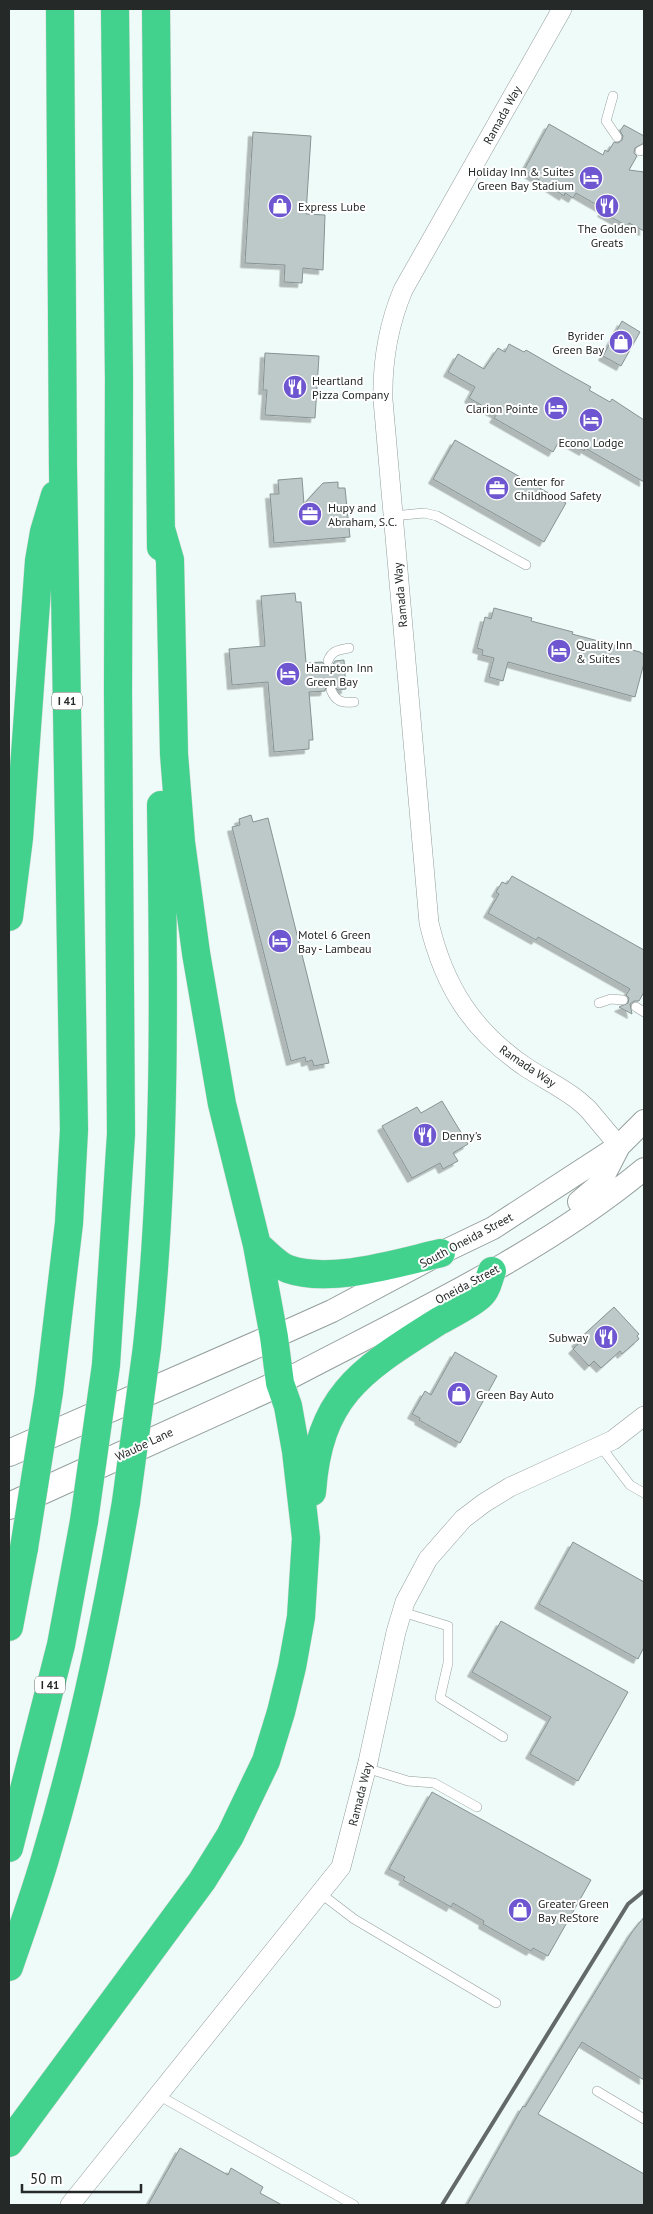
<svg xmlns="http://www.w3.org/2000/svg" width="653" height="2214" viewBox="0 0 653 2214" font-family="'PT Sans',sans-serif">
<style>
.building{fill:#bdc9c9;stroke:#879293;filter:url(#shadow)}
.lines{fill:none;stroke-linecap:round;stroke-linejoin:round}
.service-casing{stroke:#949e9c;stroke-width:10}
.minor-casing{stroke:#949e9c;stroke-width:20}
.tertiary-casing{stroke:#949e9c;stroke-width:24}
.secondary-casing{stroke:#949e9c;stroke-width:28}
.motorway-casing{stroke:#d8d8d8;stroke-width:29}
.service{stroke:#fff;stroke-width:9}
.minor{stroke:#fff;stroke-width:19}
.tertiary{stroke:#fff;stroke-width:22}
.secondary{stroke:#fff;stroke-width:26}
.motorway{stroke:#42d28d;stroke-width:28}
.rail{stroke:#636968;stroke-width:4}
.motorway-bridge-casing{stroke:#d8d8d8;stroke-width:29;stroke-linecap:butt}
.motorway-bridge{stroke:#42d28d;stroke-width:28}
.labels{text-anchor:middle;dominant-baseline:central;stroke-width:4;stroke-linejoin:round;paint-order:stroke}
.shield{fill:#fff;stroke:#666968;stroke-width:1}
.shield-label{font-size:11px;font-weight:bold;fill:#252928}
.street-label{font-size:12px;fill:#252928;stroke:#fff}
.poi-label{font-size:12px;fill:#252928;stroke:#fff;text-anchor:start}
</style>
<defs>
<filter id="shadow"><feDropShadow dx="-4.5" dy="4.5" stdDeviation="0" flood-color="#0004"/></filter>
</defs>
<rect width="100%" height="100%" fill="#effbf8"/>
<!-- building -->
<path class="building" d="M549 124 603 155 605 150 608 152 614 142 618 143 622 140 623 136 620 131 624 125 644 136V143L635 148 634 153 637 156 629 170 644 172V231L629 223 627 226 602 212 604 209 576 193 573 198 565 193 564 196 524 170Z
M253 132 311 136 306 214 325 215 323 270 303 268 302 283 284 282 285 265 245 263Z
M622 321 640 332 621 366 603 356Z
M509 344 524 352 526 350 564 372 591 387 589 390 610 402 612 399 644 420V482L585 448 584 451 561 438 553 452 494 418 497 414 469 398 475 387 448 372 458 354 484 369 498 348 505 352Z
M265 353 319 356 315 418 265 415 267 390H263Z
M455 440 566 503 544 542 433 479Z
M302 478 304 504 323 483 338 482V488H345L350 537 274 543 270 494H279L278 480Z
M295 593 296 602H301L306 663 322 662 328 667 332 666 335 661 344 660 346 689 338 690 331 684 326 686 325 691 309 692 313 740H309V749L274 752 268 682 232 685 229 649 265 646 261 596Z
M494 608 532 618 531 621 573 632 572 634 640 652 644 655V663L635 697 508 662 503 681 489 677 494 658 482 655 483 650 477 648 485 617 491 619Z
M251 815 253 822 268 818 329 1063 314 1066 312 1060 306 1062 305 1057 291 1061 232 827 240 825 239 819Z
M512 876 644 950V992L639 1001H634L630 1004 632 1014 619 1007 628 1003 629 998 626 995 630 989 538 937 536 940 488 913 499 894 496 892 502 882 507 884Z
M442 1101 468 1144 453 1153 458 1161 443 1169 440 1163 412 1178 382 1126 417 1107 421 1113Z
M614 1307 639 1334 637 1336 639 1339 622 1354 620 1351 601 1368 594 1361 589 1366 573 1349 578 1344 576 1342Z
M455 1352 497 1376 460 1443 419 1420 420 1418 412 1414 425 1391 431 1395Z
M573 1542 644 1582V1647L638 1659 539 1604Z
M501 1621 628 1692 578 1781 530 1754 551 1717 472 1672Z
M432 1792 591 1880 548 1956 533 1948 531 1951 483 1924 484 1921 453 1903 451 1907 403 1880 405 1877 389 1869Z
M644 1917V2080L582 2042 538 2114 644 2174V2205H467L523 2106 525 2107 632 1932Z
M180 2148 228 2175 231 2168 263 2187 260 2193 282 2205H148Z"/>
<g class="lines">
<!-- service casing -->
<g class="service-casing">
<path id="service" d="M613 96 606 121 617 137
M640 151 644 149
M393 516 424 513 437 516 526 565
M328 661C332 650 339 650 349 648
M331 690C336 702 342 703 354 702
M599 1003 611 999 623 1000
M636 1007 644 1012
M601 1447 630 1485 644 1493
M402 1612 448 1626V1663L440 1698 503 1737
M366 1768 408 1781 434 1783 477 1807
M320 1893 354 1919 496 2003
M597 2091 644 2119
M158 2095 354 2205"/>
</g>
<!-- minor casing -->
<g class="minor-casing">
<path id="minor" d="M562 9 403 290C388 326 382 360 383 400L429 923C444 986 472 1031 527 1068 544 1079 563 1088 579 1101L588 1109 619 1146
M70 2205 341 1867 368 1762 396 1632 405 1602 428 1559 463 1519 484 1503 510 1487 613 1440 644 1416"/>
</g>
<!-- tertiary casing -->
<g class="tertiary-casing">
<path id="tertiary" d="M579 1202 599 1185 619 1146
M274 1337 332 1311 441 1253 493 1228 619 1146 644 1121
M280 1383C401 1319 539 1256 644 1169"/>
</g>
<!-- secondary casing -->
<g class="secondary-casing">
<path id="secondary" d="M9 1453 274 1337
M9 1506 280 1383"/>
</g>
<!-- motorway casing -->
<g class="motorway-casing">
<path id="motorway" d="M156 9 161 547
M9 917 19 838 39 561 44 532 55 495
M257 1245C266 1252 277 1265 288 1269 331 1284 397 1263 441 1253
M147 1347C166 1167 164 986 161 805
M106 1365 121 1134 118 692 119 379 115 9
M49 1392 69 1223 74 1130 63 469 60 9
M312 1492C319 1394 362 1370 439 1321 450 1315 474 1303 481 1295 487 1290 489 1278 492 1271
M9 1627 24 1548
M9 1848 61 1645 84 1521
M9 1967C22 1929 36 1891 47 1852 81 1738 106 1620 126 1502
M9 2143 202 1881 230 1836 266 1761 281 1712 292 1667 301 1617 306 1538 296 1451 288 1406 280 1383 274 1337 257 1245 222 1104 196 953 181 842 174 754 170 560 161 529"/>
</g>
<!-- service -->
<use href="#service" class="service"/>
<!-- minor -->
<use href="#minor" class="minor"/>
<!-- tertiary -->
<use href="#tertiary" class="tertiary"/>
<!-- secondary -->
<use href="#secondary" class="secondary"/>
<!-- motorway -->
<use href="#motorway" class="motorway"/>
<!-- rail -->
<path class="rail" d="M442 2205 628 1904 644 1891"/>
<!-- motorway-bridge casing -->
<g class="motorway-bridge-casing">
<path id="motorway-bridge" d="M126 1502 147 1347
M84 1521 106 1365
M24 1548 49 1392"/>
</g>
<!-- motorway-bridge -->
<use href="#motorway-bridge" class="motorway-bridge"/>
</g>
<!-- icons -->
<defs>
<g id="hotel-disc" transform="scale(1.25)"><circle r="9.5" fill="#6d56d0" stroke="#fff"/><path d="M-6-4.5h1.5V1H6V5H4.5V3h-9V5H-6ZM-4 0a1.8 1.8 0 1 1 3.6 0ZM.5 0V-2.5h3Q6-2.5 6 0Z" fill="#fff"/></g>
<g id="shop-disc" transform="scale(1.25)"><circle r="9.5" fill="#6d56d0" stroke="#fff"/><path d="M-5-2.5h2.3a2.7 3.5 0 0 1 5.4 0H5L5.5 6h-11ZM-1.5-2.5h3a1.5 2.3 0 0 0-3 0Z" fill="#fff"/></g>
<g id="restaurant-disc" transform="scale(1.25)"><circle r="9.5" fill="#6d56d0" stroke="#fff"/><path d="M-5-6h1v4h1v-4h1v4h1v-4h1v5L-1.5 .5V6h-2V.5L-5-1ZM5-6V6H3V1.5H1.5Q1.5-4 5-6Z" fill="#fff"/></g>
<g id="office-disc" transform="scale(1.25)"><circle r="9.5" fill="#6d56d0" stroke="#fff"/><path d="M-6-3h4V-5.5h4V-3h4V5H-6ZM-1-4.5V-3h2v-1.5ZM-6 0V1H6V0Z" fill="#fff"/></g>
</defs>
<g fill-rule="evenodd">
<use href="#hotel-disc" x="591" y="178"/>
<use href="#shop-disc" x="280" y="206"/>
<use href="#restaurant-disc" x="607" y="206"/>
<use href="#shop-disc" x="621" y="342"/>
<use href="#restaurant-disc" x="295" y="387"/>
<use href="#hotel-disc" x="556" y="408"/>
<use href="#hotel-disc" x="591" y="420"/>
<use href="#office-disc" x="497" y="488"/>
<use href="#office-disc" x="310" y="514"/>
<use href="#hotel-disc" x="559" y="651"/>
<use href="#hotel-disc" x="288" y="674"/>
<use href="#hotel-disc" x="280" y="941"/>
<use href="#restaurant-disc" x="425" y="1135"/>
<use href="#restaurant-disc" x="606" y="1337"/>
<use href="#shop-disc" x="459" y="1394"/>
<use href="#shop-disc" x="520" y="1910"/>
</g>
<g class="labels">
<!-- shield labels -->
<g class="shield">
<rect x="52" y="692.5" width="30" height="17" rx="4"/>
<rect x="35" y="1676.5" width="30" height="17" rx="4"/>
</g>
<g class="shield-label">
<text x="67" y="701">I 41</text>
<text x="50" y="1685">I 41</text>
</g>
<!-- street labels -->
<g class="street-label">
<text transform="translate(502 115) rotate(-61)">Ramada Way</text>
<text transform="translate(400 595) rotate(-95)">Ramada Way</text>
<text transform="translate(528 1066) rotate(34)">Ramada Way</text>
<text transform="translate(466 1240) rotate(-28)">South Oneida Street</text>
<text transform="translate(467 1284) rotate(-28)">Oneida Street</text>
<text transform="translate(144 1444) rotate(-25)">Waube Lane</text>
<text transform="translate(360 1794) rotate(-76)">Ramada Way</text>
</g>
<!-- poi labels -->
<g class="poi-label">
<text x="574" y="171" text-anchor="end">Holiday Inn &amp; Suites<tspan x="574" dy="14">Green Bay Stadium</tspan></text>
<text x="298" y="206">Express Lube</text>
<text x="607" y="228" text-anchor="middle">The Golden<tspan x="607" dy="14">Greats</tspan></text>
<text x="604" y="335" text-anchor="end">Byrider<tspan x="604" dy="14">Green Bay</tspan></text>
<text x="312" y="380">Heartland<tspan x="312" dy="14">Pizza Company</tspan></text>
<text x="538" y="408" text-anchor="end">Clarion Pointe</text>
<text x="591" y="442" text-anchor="middle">Econo Lodge</text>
<text x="514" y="481">Center for<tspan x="514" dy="14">Childhood Safety</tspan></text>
<text x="328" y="507">Hupy and<tspan x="328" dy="14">Abraham, S.C.</tspan></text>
<text x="576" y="644">Quality Inn<tspan x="576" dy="14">&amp; Suites</tspan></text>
<text x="306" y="667">Hampton Inn<tspan x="306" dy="14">Green Bay</tspan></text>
<text x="298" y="934">Motel 6 Green<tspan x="298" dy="14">Bay - Lambeau</tspan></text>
<text x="442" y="1135">Denny's</text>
<text x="588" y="1337" text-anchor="end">Subway</text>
<text x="476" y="1394">Green Bay Auto</text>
<text x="538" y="1903">Greater Green<tspan x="538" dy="14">Bay ReStore</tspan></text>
</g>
</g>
<!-- border -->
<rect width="653" height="2214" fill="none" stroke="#252928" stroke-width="20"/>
<!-- scale -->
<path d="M22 2184v8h119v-8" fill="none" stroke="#252928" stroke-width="2.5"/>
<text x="30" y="2184" font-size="15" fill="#252928" stroke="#ffffff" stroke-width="4" paint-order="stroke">50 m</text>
</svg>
